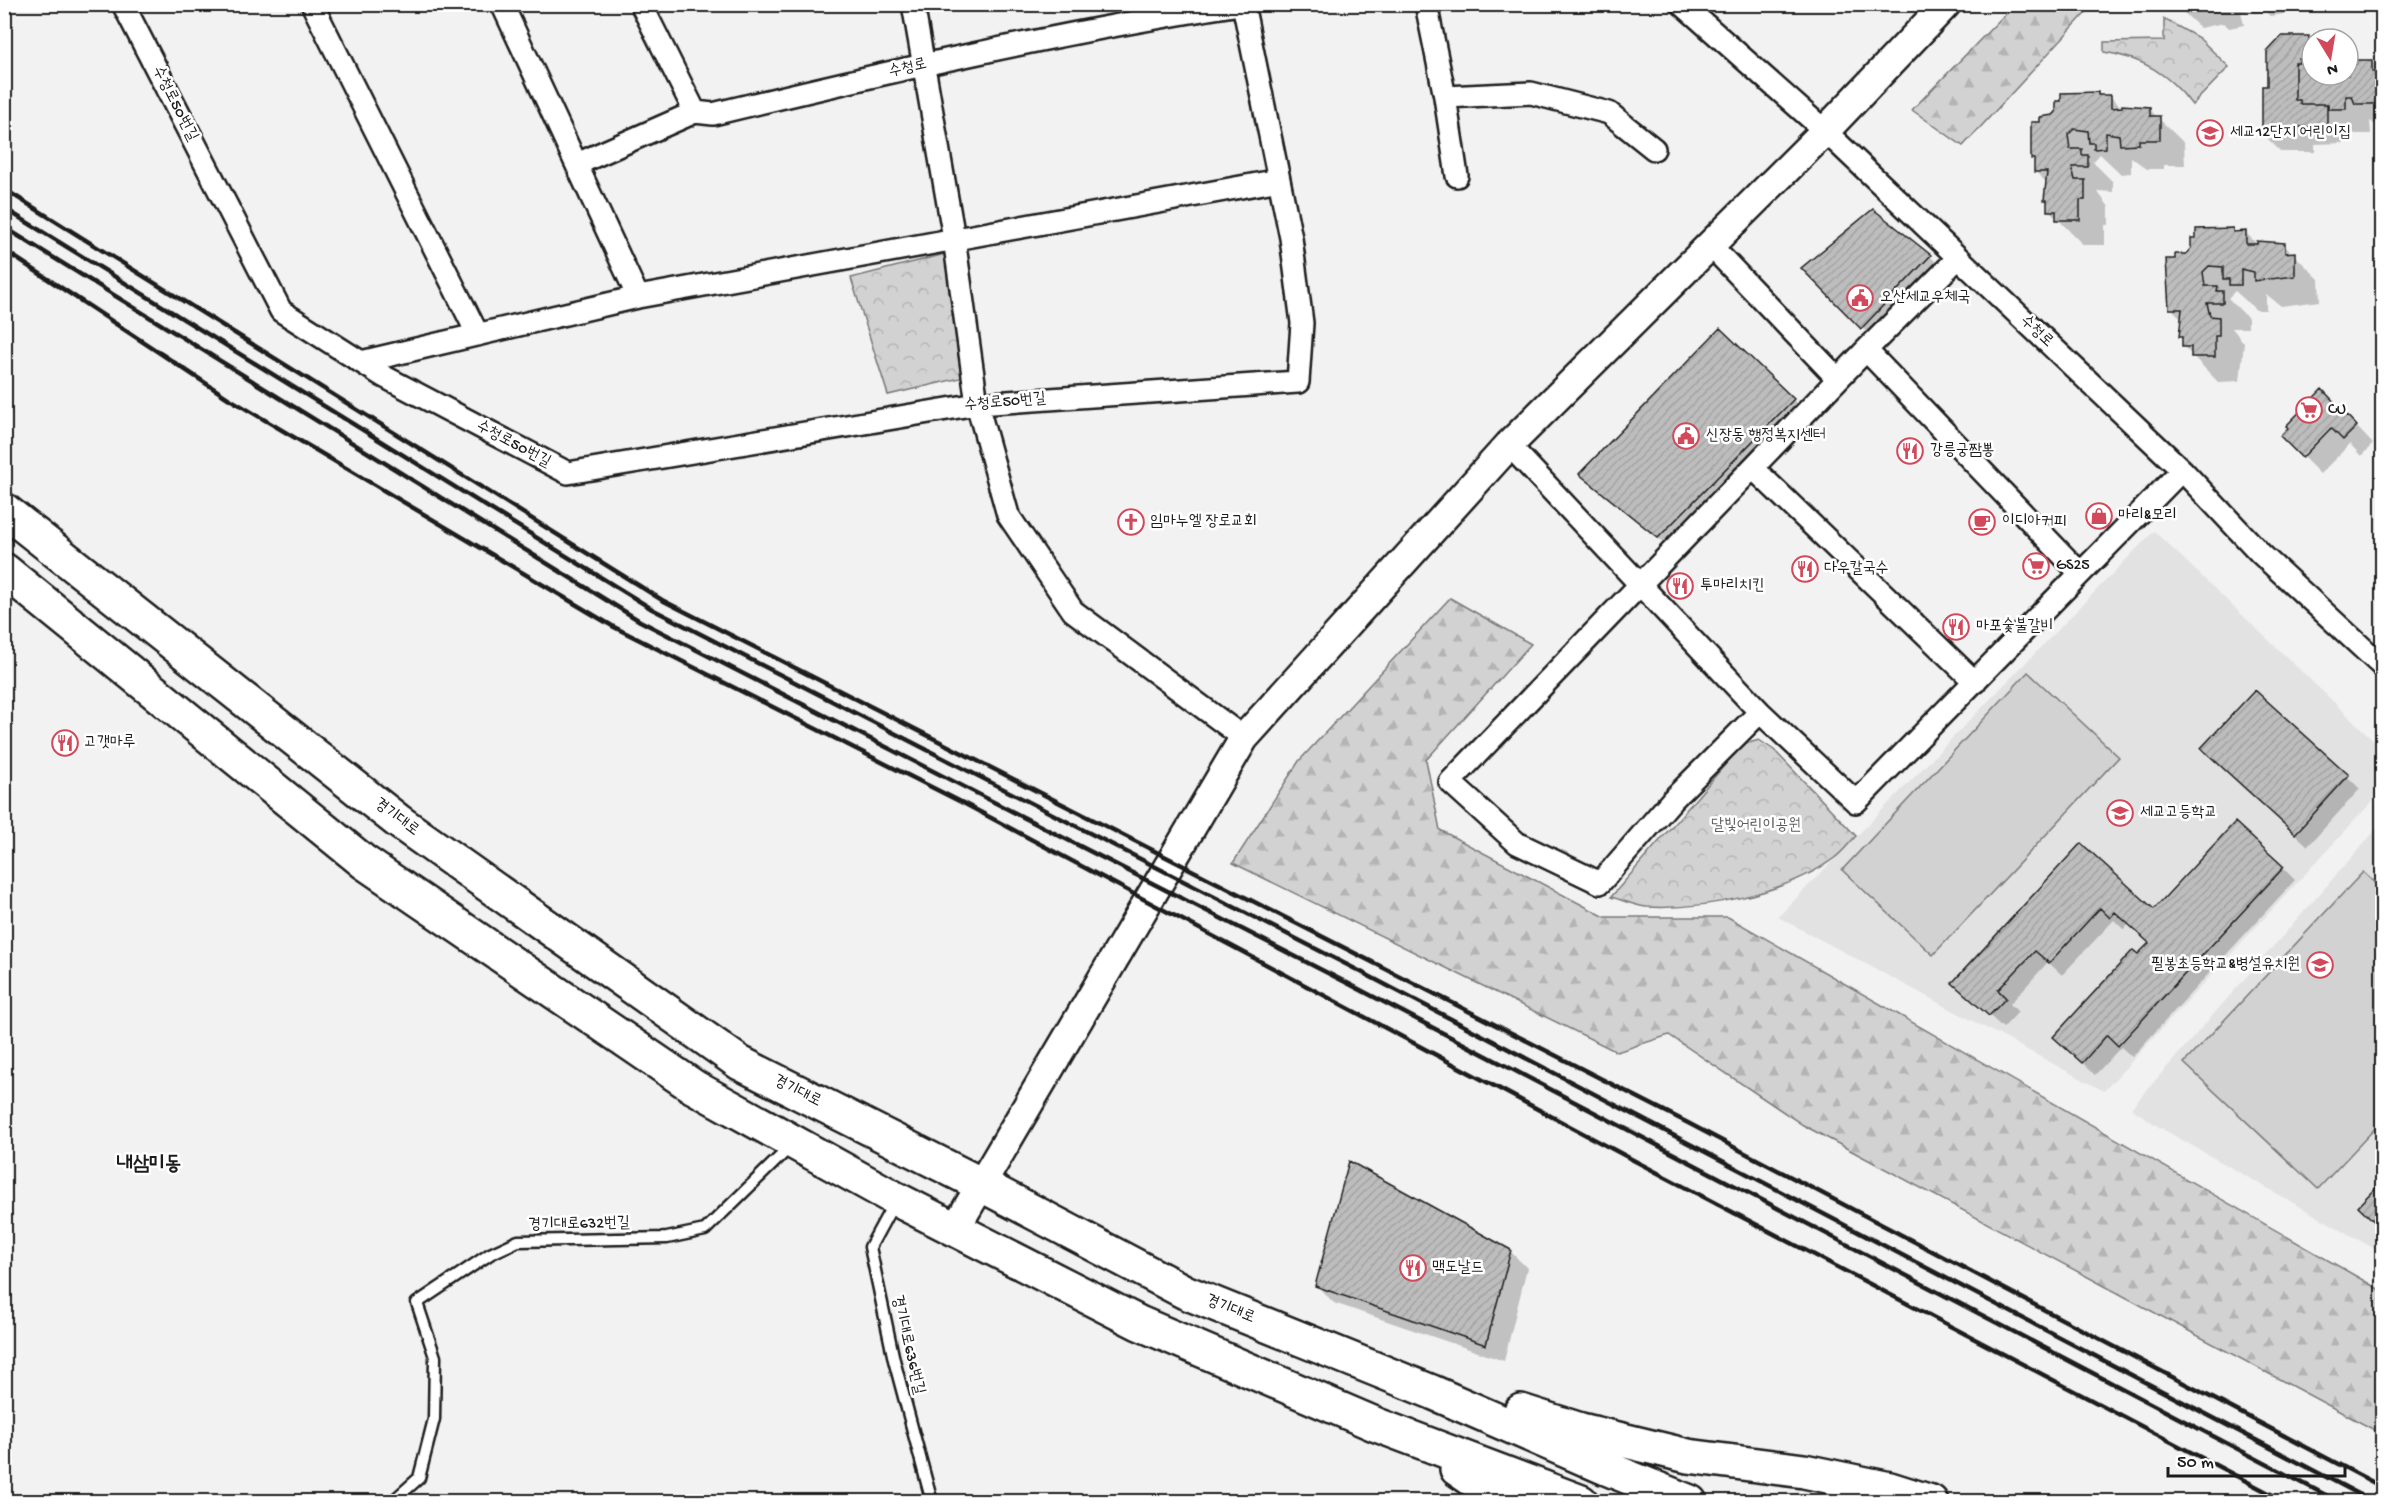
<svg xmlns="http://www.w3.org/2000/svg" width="2387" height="1506" viewBox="0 0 2387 1506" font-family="'Gochi Hand','Poor Story',sans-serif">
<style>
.built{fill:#e2e2e2}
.forest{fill:url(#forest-firs);stroke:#777;stroke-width:1.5}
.park{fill:url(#park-crowns);stroke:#777;stroke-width:1.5}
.garden{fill:#d2d2d2;stroke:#777;stroke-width:1.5}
.shadow{fill:#0003}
.building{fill:url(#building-hatch);stroke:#1c1c1c;stroke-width:1.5}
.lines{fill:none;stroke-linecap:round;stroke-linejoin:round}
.lane-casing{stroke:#1c1c1c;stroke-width:15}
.street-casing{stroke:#1c1c1c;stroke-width:26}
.secondary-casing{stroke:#1c1c1c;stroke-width:33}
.primary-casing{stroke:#1c1c1c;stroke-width:38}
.lane{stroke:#fff;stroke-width:10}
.street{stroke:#fff;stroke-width:21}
.secondary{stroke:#fff;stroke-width:28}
.primary{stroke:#fff;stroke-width:33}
.rail{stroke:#1c1c1c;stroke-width:4.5}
.labels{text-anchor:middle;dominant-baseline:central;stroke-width:5;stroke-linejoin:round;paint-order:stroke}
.street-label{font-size:16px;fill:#1c1c1c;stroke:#fff}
.poi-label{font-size:16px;fill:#1c1c1c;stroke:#fff;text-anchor:start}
.park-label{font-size:16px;fill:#5c5c5c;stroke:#fff}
.quarter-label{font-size:20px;font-weight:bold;fill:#1c1c1c;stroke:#fff}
</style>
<defs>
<pattern id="forest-firs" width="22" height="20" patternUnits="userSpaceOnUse" patternTransform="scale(1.5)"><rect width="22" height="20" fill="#d2d2d2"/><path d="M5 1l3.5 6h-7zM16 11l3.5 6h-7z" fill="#b4b4b4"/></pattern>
<pattern id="park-crowns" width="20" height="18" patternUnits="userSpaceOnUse" patternTransform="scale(1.5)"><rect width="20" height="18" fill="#d2d2d2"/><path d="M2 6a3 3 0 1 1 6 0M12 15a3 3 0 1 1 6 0" fill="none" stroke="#b4b4b4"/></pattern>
<pattern id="building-hatch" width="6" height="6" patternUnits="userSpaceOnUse" patternTransform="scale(1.5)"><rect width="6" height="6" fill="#bdbdbd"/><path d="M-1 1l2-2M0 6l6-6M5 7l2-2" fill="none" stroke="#a2a2a2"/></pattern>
</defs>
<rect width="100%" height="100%" fill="#f2f2f2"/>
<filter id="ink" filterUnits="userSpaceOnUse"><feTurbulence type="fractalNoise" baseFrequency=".0167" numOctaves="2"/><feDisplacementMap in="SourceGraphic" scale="12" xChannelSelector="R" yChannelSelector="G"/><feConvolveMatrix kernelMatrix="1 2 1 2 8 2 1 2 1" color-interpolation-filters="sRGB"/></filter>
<g filter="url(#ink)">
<!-- built -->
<path class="built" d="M2154 531 2382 748V791L2104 1091 1778 917Z
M2382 823V1253L2159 1127 2131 1108Z"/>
<!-- forest -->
<path class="forest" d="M2014 5H2093L1963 146 1912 110Z
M1450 598 1531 644 1426 760 1440 830 1605 917H1728L2382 1291V1434L1803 1125 1669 1035 1617 1052 1233 863 1299 761Z"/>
<!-- park -->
<path class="park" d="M2164 19 2199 38 2229 67 2192 105C2169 74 2143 58 2104 52V42L2164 41Z
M953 252 973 375 888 395 851 278Z
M1759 740 1774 750 1856 836C1849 843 1842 853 1833 859 1787 893 1704 910 1647 907 1635 906 1623 900 1611 897L1742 745Z"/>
<!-- garden -->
<path class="garden" d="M2028 672 2119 757 1933 955 1842 870Z
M2363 872 2382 890V1121L2318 1189 2184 1063Z"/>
<!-- shadow -->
<path class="shadow" d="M2175 4H2282L2284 14 2270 16 2265 11 2254 13 2251 10 2241 12 2244 25 2229 28 2224 23 2200 28Z
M2308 37 2312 41V75H2348V64L2372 61 2382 72V129L2370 121 2371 134H2355L2350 129H2343L2344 143 2315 144V152H2281L2264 135 2269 88Z
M2097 94 2100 96H2110L2122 108 2139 106 2149 109 2184 143 2185 165H2164V169H2147L2131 157V173L2121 174 2100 154 2093 162 2113 182V192L2097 191 2109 207V225H2105V245H2083L2049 210 2046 200 2048 184 2036 172V161L2033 158 2041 124Z
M2232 230 2235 233 2245 232 2257 244 2284 245 2319 279 2320 301 2281 306 2266 294V310H2256L2235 291 2228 298 2248 318V328H2232L2244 343 2240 381 2218 382 2184 347V321L2171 308V298L2168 295V260H2177Z
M1930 256 1947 273 1879 345 1803 268Z
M1793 400 1810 417 1676 554 1581 474Z
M2339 408 2373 444 2361 456 2350 444 2320 474 2282 436Z
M2216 761 2348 777 2360 789 2308 846Z
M2081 845 2154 912 2283 868 2295 880 2132 1057 2121 1047 2095 1075 2068 1049 2150 944 2129 924 2124 930 2114 920 2062 975 2048 962 2010 1004 2018 1012 2003 1028 1967 995Z
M2382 1183V1228L2360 1206Z
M1510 1251 1527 1268 1504 1361 1334 1303 1317 1286Z"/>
<!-- building -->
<path class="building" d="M2282 36H2309V58L2299 59V63H2295V100H2300V104H2327V127H2298V135L2262 136V86H2267V52Z
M2309 58H2312V75H2348V64H2356V60H2372V72H2382V104H2355L2352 96H2346V109H2328V104H2300V100H2295V63H2299V59Z
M2098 92V95H2111V108L2122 107V105L2150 107V116H2160V140H2139V144L2120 145 2119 135 2106 133V148L2094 149V143H2089L2088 131 2074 129 2068 135 2070 149H2082V155H2088V167H2072L2075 180H2085V200H2080V220H2056V211H2047V200H2044L2047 172H2034V159H2031V122H2040V117L2053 115 2056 112V101H2061V93Z
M1873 209 1931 255 1861 329 1801 268Z
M2233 228V232L2246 231V244H2257V241L2285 243V253L2295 252V276L2254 281V272L2241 269V285H2229V279H2223V267L2209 266 2203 272 2205 286H2218L2217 291H2223V303H2207L2210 316 2219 317V336H2215V357H2191V347H2182V337H2179L2182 309H2169L2166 259H2175V254H2186L2191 248V238H2196V229Z
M1720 328 1794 399 1658 538 1579 474Z
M2322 389 2357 426 2343 440 2331 428 2302 458 2280 436 2288 428 2286 426Z
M2255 690 2349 775 2295 834 2201 748Z
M2235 822 2284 867 2118 1046 2107 1035 2082 1063 2053 1037 2133 950 2138 954 2149 943 2115 912 2110 918 2100 908 2049 963 2035 951 1998 990 2006 998 1989 1016 1952 983 2081 843 2154 909Z
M1349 1161 1511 1250 1486 1345 1315 1286Z
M2382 1181V1229L2358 1206Z"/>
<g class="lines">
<!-- lane casing -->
<g class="lane-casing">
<path id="lane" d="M895 1201 870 1247 894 1360 932 1502
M392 1502 419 1478 434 1419 435 1357 417 1303 490 1254 518 1241 667 1238 705 1230 791 1146"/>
</g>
<!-- street casing -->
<g class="street-casing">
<path id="street" d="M123 4 281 311 383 376 568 473 977 404 1298 382 1302 323 1291 238 1243 4
M312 4 478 335
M502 4 638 297
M641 4 695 112 713 114C887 72 1062 32 1240 4
M913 4 954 238 977 404 1008 515 1073 611 1244 738
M1426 4 1445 97 1457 176
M1682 4 1825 131 2182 470 2261 554 2382 666
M1445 97 1531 93 1609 113 1654 149
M577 164 695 112
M1710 245 1838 379
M1958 258 1866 350 1450 782 1517 843 1600 883 1673 799 1760 712 1856 802 2182 470
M1866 350 2079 572
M361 362 638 297 1279 180
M1509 445 1760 712
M1753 468 1975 682"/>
</g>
<!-- secondary casing -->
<g class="secondary-casing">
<path id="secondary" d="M955 1229 1244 738 1509 445 1825 131 1946 4"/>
</g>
<!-- primary casing -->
<g class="primary-casing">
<path id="primary" d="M4 510 398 821 740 1063 982 1185 1185 1292 1432 1392 1606 1468 1690 1502
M4 570 364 862 694 1087 896 1199 1139 1323 1377 1425 1581 1502
M1521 1411 1581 1430 1688 1456 1804 1471 1890 1489 1931 1502
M1457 1469 1505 1502"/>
</g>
<!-- lane -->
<use href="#lane" class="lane"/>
<!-- street -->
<use href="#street" class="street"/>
<!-- secondary -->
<use href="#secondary" class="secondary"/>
<!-- primary -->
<use href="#primary" class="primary"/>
<!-- rail -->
<path class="rail" d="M4 189 662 600 1688 1123 2382 1487
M4 208 652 609 1367 975 2374 1502
M4 227 640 621 1355 987 2339 1502
M4 250 228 398 614 627 965 804 1635 1161 2286 1502"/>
</g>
</g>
<!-- icons -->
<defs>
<g id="school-ring" transform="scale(1.35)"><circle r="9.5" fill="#fff" stroke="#d1495b" stroke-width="1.5"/><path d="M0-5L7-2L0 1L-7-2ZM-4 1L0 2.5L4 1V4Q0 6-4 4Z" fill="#d1495b"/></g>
<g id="civic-ring" transform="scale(1.35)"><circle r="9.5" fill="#fff" stroke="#d1495b" stroke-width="1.5"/><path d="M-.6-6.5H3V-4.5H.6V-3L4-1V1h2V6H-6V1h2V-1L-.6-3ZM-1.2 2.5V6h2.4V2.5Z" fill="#d1495b"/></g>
<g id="supermarket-ring" transform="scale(1.35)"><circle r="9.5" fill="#fff" stroke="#d1495b" stroke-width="1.5"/><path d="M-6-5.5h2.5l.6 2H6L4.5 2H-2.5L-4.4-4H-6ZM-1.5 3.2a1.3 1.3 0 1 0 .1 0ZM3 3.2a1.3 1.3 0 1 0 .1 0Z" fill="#d1495b"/></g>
<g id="restaurant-ring" transform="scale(1.35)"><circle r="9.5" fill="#fff" stroke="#d1495b" stroke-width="1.5"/><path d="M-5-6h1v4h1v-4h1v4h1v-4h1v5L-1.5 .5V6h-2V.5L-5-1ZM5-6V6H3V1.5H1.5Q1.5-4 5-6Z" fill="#d1495b"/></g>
<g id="shop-ring" transform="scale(1.35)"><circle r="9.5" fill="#fff" stroke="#d1495b" stroke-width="1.5"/><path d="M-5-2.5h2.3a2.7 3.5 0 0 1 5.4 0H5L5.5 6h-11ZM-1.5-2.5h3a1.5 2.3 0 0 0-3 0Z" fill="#d1495b"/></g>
<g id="church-ring" transform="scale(1.35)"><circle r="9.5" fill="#fff" stroke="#d1495b" stroke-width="1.5"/><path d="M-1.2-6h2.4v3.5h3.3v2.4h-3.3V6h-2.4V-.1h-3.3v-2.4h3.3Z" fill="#d1495b"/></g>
<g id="cafe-ring" transform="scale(1.35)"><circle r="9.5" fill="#fff" stroke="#d1495b" stroke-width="1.5"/><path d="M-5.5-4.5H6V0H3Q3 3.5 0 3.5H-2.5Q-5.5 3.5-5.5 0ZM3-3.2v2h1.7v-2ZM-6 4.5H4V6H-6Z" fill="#d1495b"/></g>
</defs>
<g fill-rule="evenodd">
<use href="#school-ring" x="2210" y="133"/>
<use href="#civic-ring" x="1860" y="298"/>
<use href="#supermarket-ring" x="2309" y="410"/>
<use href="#civic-ring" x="1686" y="436"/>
<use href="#restaurant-ring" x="1910" y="451"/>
<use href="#shop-ring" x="2099" y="516"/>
<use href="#church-ring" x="1131" y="522"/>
<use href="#cafe-ring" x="1982" y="522"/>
<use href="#supermarket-ring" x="2036" y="566"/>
<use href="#restaurant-ring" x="1805" y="569"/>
<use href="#restaurant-ring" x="1680" y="586"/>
<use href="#restaurant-ring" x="1956" y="627"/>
<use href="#restaurant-ring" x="65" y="743"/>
<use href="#school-ring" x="2120" y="813"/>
<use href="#school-ring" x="2320" y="965"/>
<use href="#restaurant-ring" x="1413" y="1268"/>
</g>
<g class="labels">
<!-- street labels -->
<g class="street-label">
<text transform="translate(908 69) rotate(-13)">수청로</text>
<text transform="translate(174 104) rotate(63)">수청로50번길</text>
<text transform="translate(2036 332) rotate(43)">수청로</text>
<text transform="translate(1005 403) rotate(-5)">수청로50번길</text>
<text transform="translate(513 445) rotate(28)">수청로50번길</text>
<text transform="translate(396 818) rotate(37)">경기대로</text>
<text transform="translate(797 1092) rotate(27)">경기대로</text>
<text transform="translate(579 1225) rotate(-1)">경기대로632번길</text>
<text transform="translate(1230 1310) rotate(22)">경기대로</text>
<text transform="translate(907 1345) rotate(77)">경기대로636번길</text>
</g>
<!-- poi labels -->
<g class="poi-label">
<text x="2230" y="133">세교12단지 어린이집</text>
<text x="1880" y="298">오산세교우체국</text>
<text x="2328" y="410">CU</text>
<text x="1706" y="436">신장동 행정복지센터</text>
<text x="1930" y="451">강릉궁짬뽕</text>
<text x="2118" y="516">마리&amp;모리</text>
<text x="1150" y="522">임마누엘 장로교회</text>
<text x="2002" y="522">이디아커피</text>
<text x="2056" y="566">GS25</text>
<text x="1824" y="569">다우칼국수</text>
<text x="1700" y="586">투마리치킨</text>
<text x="1976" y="627">마포숯불갈비</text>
<text x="84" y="743">고갯마루</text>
<text x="2140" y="813">세교고등학교</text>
<text x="2300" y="965" text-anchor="end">필봉초등학교&amp;병설유치원</text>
<text x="1432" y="1268">맥도날드</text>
</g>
<!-- park labels -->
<g class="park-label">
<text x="1756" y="826">달빛어린이공원</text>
</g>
<!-- quarter labels -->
<g class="quarter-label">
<text x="149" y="1165">내삼미동</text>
</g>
</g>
<!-- margin -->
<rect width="2387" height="1506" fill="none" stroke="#fff" stroke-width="24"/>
<rect x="12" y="12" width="2363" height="1482" fill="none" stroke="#1c1c1c" stroke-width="2" filter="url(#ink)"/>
<!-- north arrow -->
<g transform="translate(2330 57) rotate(169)"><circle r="28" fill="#ffffff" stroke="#a4a4a4" stroke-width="1.5"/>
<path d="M0-4.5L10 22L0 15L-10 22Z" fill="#d1495b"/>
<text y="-9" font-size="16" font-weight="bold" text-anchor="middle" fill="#1c1c1c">N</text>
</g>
<!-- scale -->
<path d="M2168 1467v9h177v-9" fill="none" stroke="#1c1c1c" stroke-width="3"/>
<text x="2177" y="1467" font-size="18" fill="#1c1c1c" stroke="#ffffff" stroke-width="4.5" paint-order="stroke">50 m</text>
</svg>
